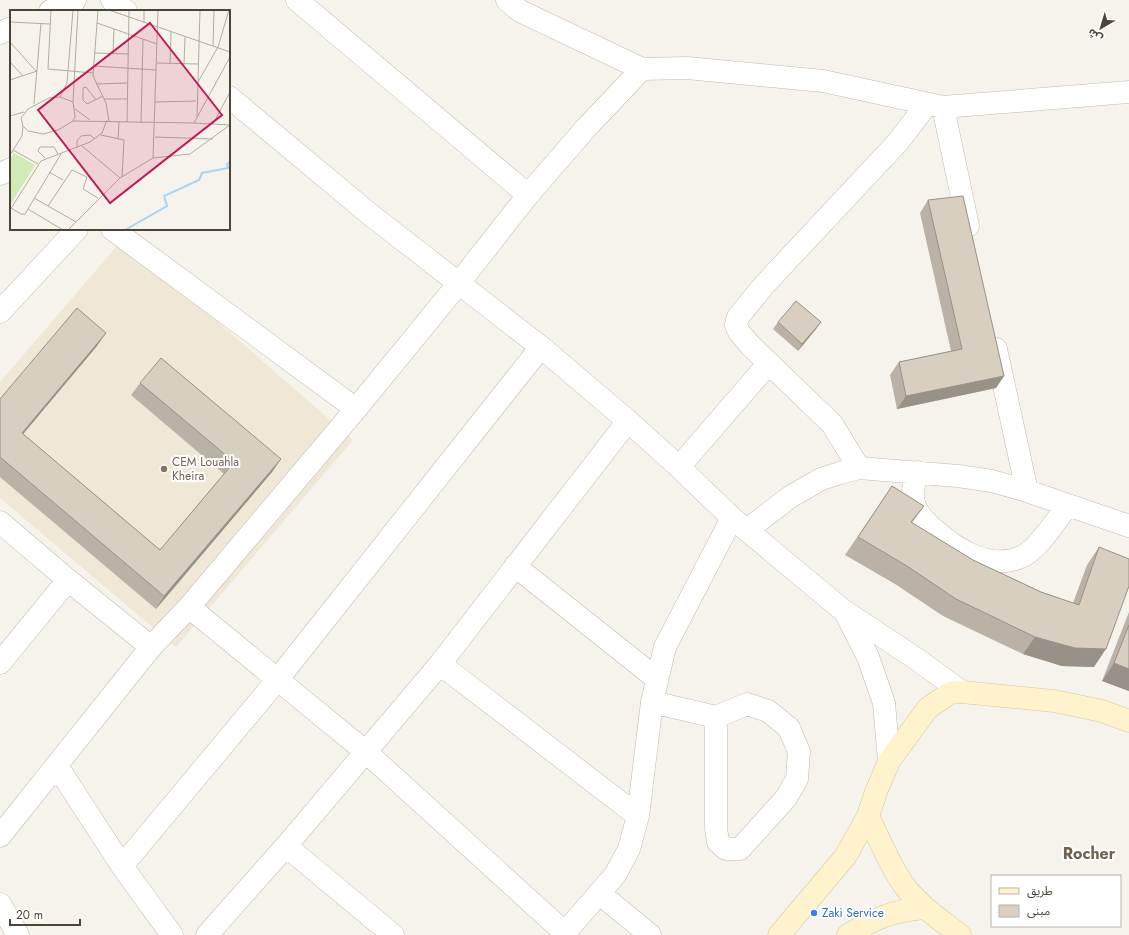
<svg xmlns="http://www.w3.org/2000/svg" width="1129" height="935" viewBox="0 0 1129 935" font-family="Jost,'Noto Sans Arabic',sans-serif">
<style>
.education{fill:#efe8d6}
.lines{fill:none;stroke-linecap:round;stroke-linejoin:round}
.minor-casing{stroke:#c2bbae;stroke-width:23}
.tertiary-casing{stroke:#c2bbae;stroke-width:23}
.secondary-casing{stroke:#d6c79b;stroke-width:23}
.minor{stroke:#fff;stroke-width:22}
.tertiary{stroke:#fff;stroke-width:22}
.secondary{stroke:#fff3cd;stroke-width:22}
.wall{fill:#bab2a6}
.shaded-wall{fill:#979187}
.building{fill:#d8cfc1;stroke:#979187}
.education-dot{fill:#8d6e63;stroke:#fff;stroke-width:1.5}
.shop-dot{fill:#3f7fe0;stroke:#fff;stroke-width:1.5}
.labels{text-anchor:middle;dominant-baseline:central;stroke-width:4;stroke-linejoin:round;paint-order:stroke}
.education-label{font-size:12px;fill:#785e54;stroke:#fff;text-anchor:start}
.shop-label{font-size:12px;fill:#366cbe;stroke:#fff;text-anchor:start}
.district-label{font-size:16px;font-weight:bold;fill:#6e6250;stroke:#fff}
.inset-river{fill:none;stroke:#a9d4f2;stroke-width:2}
.inset-road{fill:none;stroke:#b2ada4;stroke-width:1}
.view{fill:#c2185b;fill-opacity:0.15;stroke:#c2185b;stroke-width:2}
.inset-edge{fill:none;stroke:#4b4439;stroke-width:2}
</style>
<rect width="100%" height="100%" fill="#f6f3ec"/>
<!-- education -->
<path class="education" d="M123 239 353 440 176 647 0 498V382Z"/>
<g class="lines">
<!-- minor casing -->
<g class="minor-casing">
<path id="minor" d="M112 0 126 11
M297 0 528 195
M507 0 520 11 642 69
M50 11 75 0
M0 33 11 28
M943 107 968 226
M112 229 356 409
M996 349 1027 491
M679 467 769 363
M859 468 832 424 750 345 739 332 736 325 738 317 765 284 898 142 927 104
M917 472C914 484 910 497 916 508 920 518 928 524 936 531 958 551 991 570 1021 557 1037 551 1057 519 1068 505
M0 522 68 580 151 647
M747 530 790 497 821 479 840 473 859 468 958 476 992 481 1027 491 1129 526
M515 566 657 679
M189 607 366 752 565 933
M0 663 68 580
M440 664 638 816
M652 702 716 717 747 704 768 711 789 728 799 752 797 779 786 798 740 849H726L718 842 716 828V717
M57 766 122 866 172 935
M0 836 151 647 189 607 356 409 459 283 528 195 586 128 642 69 687 68 823 81 943 107 1129 92
M286 846 393 935
M122 866 278 679 541 347
M599 893 650 935
M207 935 286 846 440 664 628 421
M563 935 615 875 629 849 638 816 652 702 665 647 732 518"/>
</g>
<!-- tertiary casing -->
<g class="tertiary-casing">
<path id="tertiary" d="M229 97 372 216 541 347 628 421 679 467 732 518 844 611 915 658 962 692
M0 174 11 169
M0 312 77 229
M846 614 868 657 884 703 889 761
M0 904 18 935"/>
</g>
<!-- secondary casing -->
<g class="secondary-casing">
<path id="secondary" d="M779 935 845 857 868 816
M848 935C875 918 892 911 924 908
M960 935C941 920 921 907 906 888 890 867 880 840 868 816L876 792 889 761 928 708 950 693 962 692 1054 701 1102 711 1129 721"/>
</g>
<!-- minor -->
<use href="#minor" class="minor"/>
<!-- tertiary -->
<use href="#tertiary" class="tertiary"/>
<!-- secondary -->
<use href="#secondary" class="secondary"/>
</g>
<!-- wall -->
<path class="wall" d="M928 200 1004 376 996 388 897 409 890 375 899 362 951 351 920 213Z
M778 322H821L816 329 798 351 773 329Z
M97 346 23 434 160 550 224 474 131 395 140 383 281 459 272 472 156 609 0 477V399Z
M892 486 924 506 912 523 973 560 1041 592 1073 603 1087 565 1099 547 1094 667 1062 666 1023 654 943 616 895 584 845 555Z
M1129 612V691L1102 681Z"/>
<!-- shaded-wall -->
<path class="shaded-wall" d="M821 322 816 329 798 351 802 344Z
M106 333 97 346 13 446 22 433Z
M1004 376 996 388 897 409 906 396Z
M281 459 272 472 156 609 164 596Z
M1035 637 1106 649 1094 667 1062 666 1023 654Z
M1114 663 1129 669V691L1102 681Z"/>
<!-- building -->
<path class="building" d="M963 196 1004 376 906 396 899 362 962 349 928 200Z
M796 301 821 322 802 344 778 322Z
M77 308 106 333 22 433 160 550 234 462 140 383 161 358 281 459 164 596 0 457V399Z
M892 486 924 506 911 522 973 560 1041 592 1079 605 1099 547 1129 559V586L1106 649 1075 648 1035 637 956 599 907 566 858 537Z
M1129 625V669L1114 663Z"/>
<!-- markers -->
<circle class="education-dot" cx="164" cy="469" r="4"/>
<circle class="shop-dot" cx="814" cy="913" r="4"/>
<g class="labels">
<!-- education labels -->
<g class="education-label">
<text x="172" y="462">CEM Louahla<tspan x="172" dy="14">Kheira</tspan></text>
</g>
<!-- shop labels -->
<g class="shop-label">
<text x="822" y="913">Zaki Service</text>
</g>
<!-- district labels -->
<g class="district-label">
<text x="1089" y="853">Rocher</text>
</g>
</g>
<!-- overview -->
<g transform="translate(10 10)">
<rect width="220" height="220" fill="#f6f3ec"/>
<path d="M4 143 25 155 0 195V149Z" fill="#d2eab5"/>
<path class="inset-river" d="M115 220 157 196 154 186 189 170 192 163 218 158 217 154 220 152"/>
<path class="inset-road" d="M41 0 38 59 83 63M88 0 83 66 96 93 99 111M99 0 220 42M0 12 40 14M87 13 147 34M134 13V0M0 32 26 61M203 36 204 0M85 43 118 44M103 43 104 19M0 52 13 66M147 53 188 54M160 53 161 22M174 54 175 27M84 56 146 60M0 70 27 61M188 72 208 37 219 0M86 74 117 73M50 87 63 92 65 107 63 111 48 120 33 124 18 121 13 116 11 108 18 99 39 88ZM50 87 57 73 63 0M94 89H117M86 90 76 77 73 78V90L77 94 93 86M63 92 68 0M145 92 186 91M24 94 31 13M65 99 80 110M0 106 14 102M187 107 190 0M63 111 184 113 220 47M117 112 119 0M131 113 133 29M184 113 220 115M203 114 220 82M91 125 114 130 112 167M145 127 203 129M108 129 109 112M72 136 110 168M67 138V131L71 126 80 125 85 129M3 140 28 154M0 145 12 126 13 116M35 148 28 141 30 137H44L48 144M143 148 180 144 220 115M39 162 53 170M24 188 66 212M38 196 62 160 77 167 73 179 88 188M1 198 11 204H15L51 144M18 199 53 220M0 200 31 151 80 132 92 123 97 110M58 220 110 168 143 148 148 0"/>
<path class="view" d="M140 13 212 105 100 193 28 100Z"/>
<rect width="220" height="220" class="inset-edge"/>
</g>
<!-- legend -->
<rect x="991" y="875" width="130" height="52" fill="#ffffff" stroke="#b7b4b0"/>
<rect x="999" y="888" width="20" height="6" fill="#fff3cd" stroke="#b7b4b0"/>
<text x="1027" y="895" font-size="12" fill="#4b4439">طريق</text>
<rect x="999" y="905" width="20" height="12" fill="#d8cfc1" stroke="#b7b4b0"/>
<text x="1027" y="915" font-size="12" fill="#4b4439">مبنى</text>
<!-- north arrow -->
<g transform="translate(1101 28) rotate(218)" stroke="#ffffff" stroke-width="3" paint-order="stroke">
<path d="M0-3L7 15L0 10L-7 15Z" fill="#4b4439"/>
<text y="-6" font-size="11" font-weight="bold" text-anchor="middle" fill="#4b4439">ش</text>
</g>
<!-- scale -->
<path d="M10 919v6h70v-6" fill="none" stroke="#4b4439" stroke-width="2"/>
<text x="16" y="919" font-size="12" fill="#4b4439" stroke="#ffffff" stroke-width="3" paint-order="stroke">20 m</text>
</svg>
